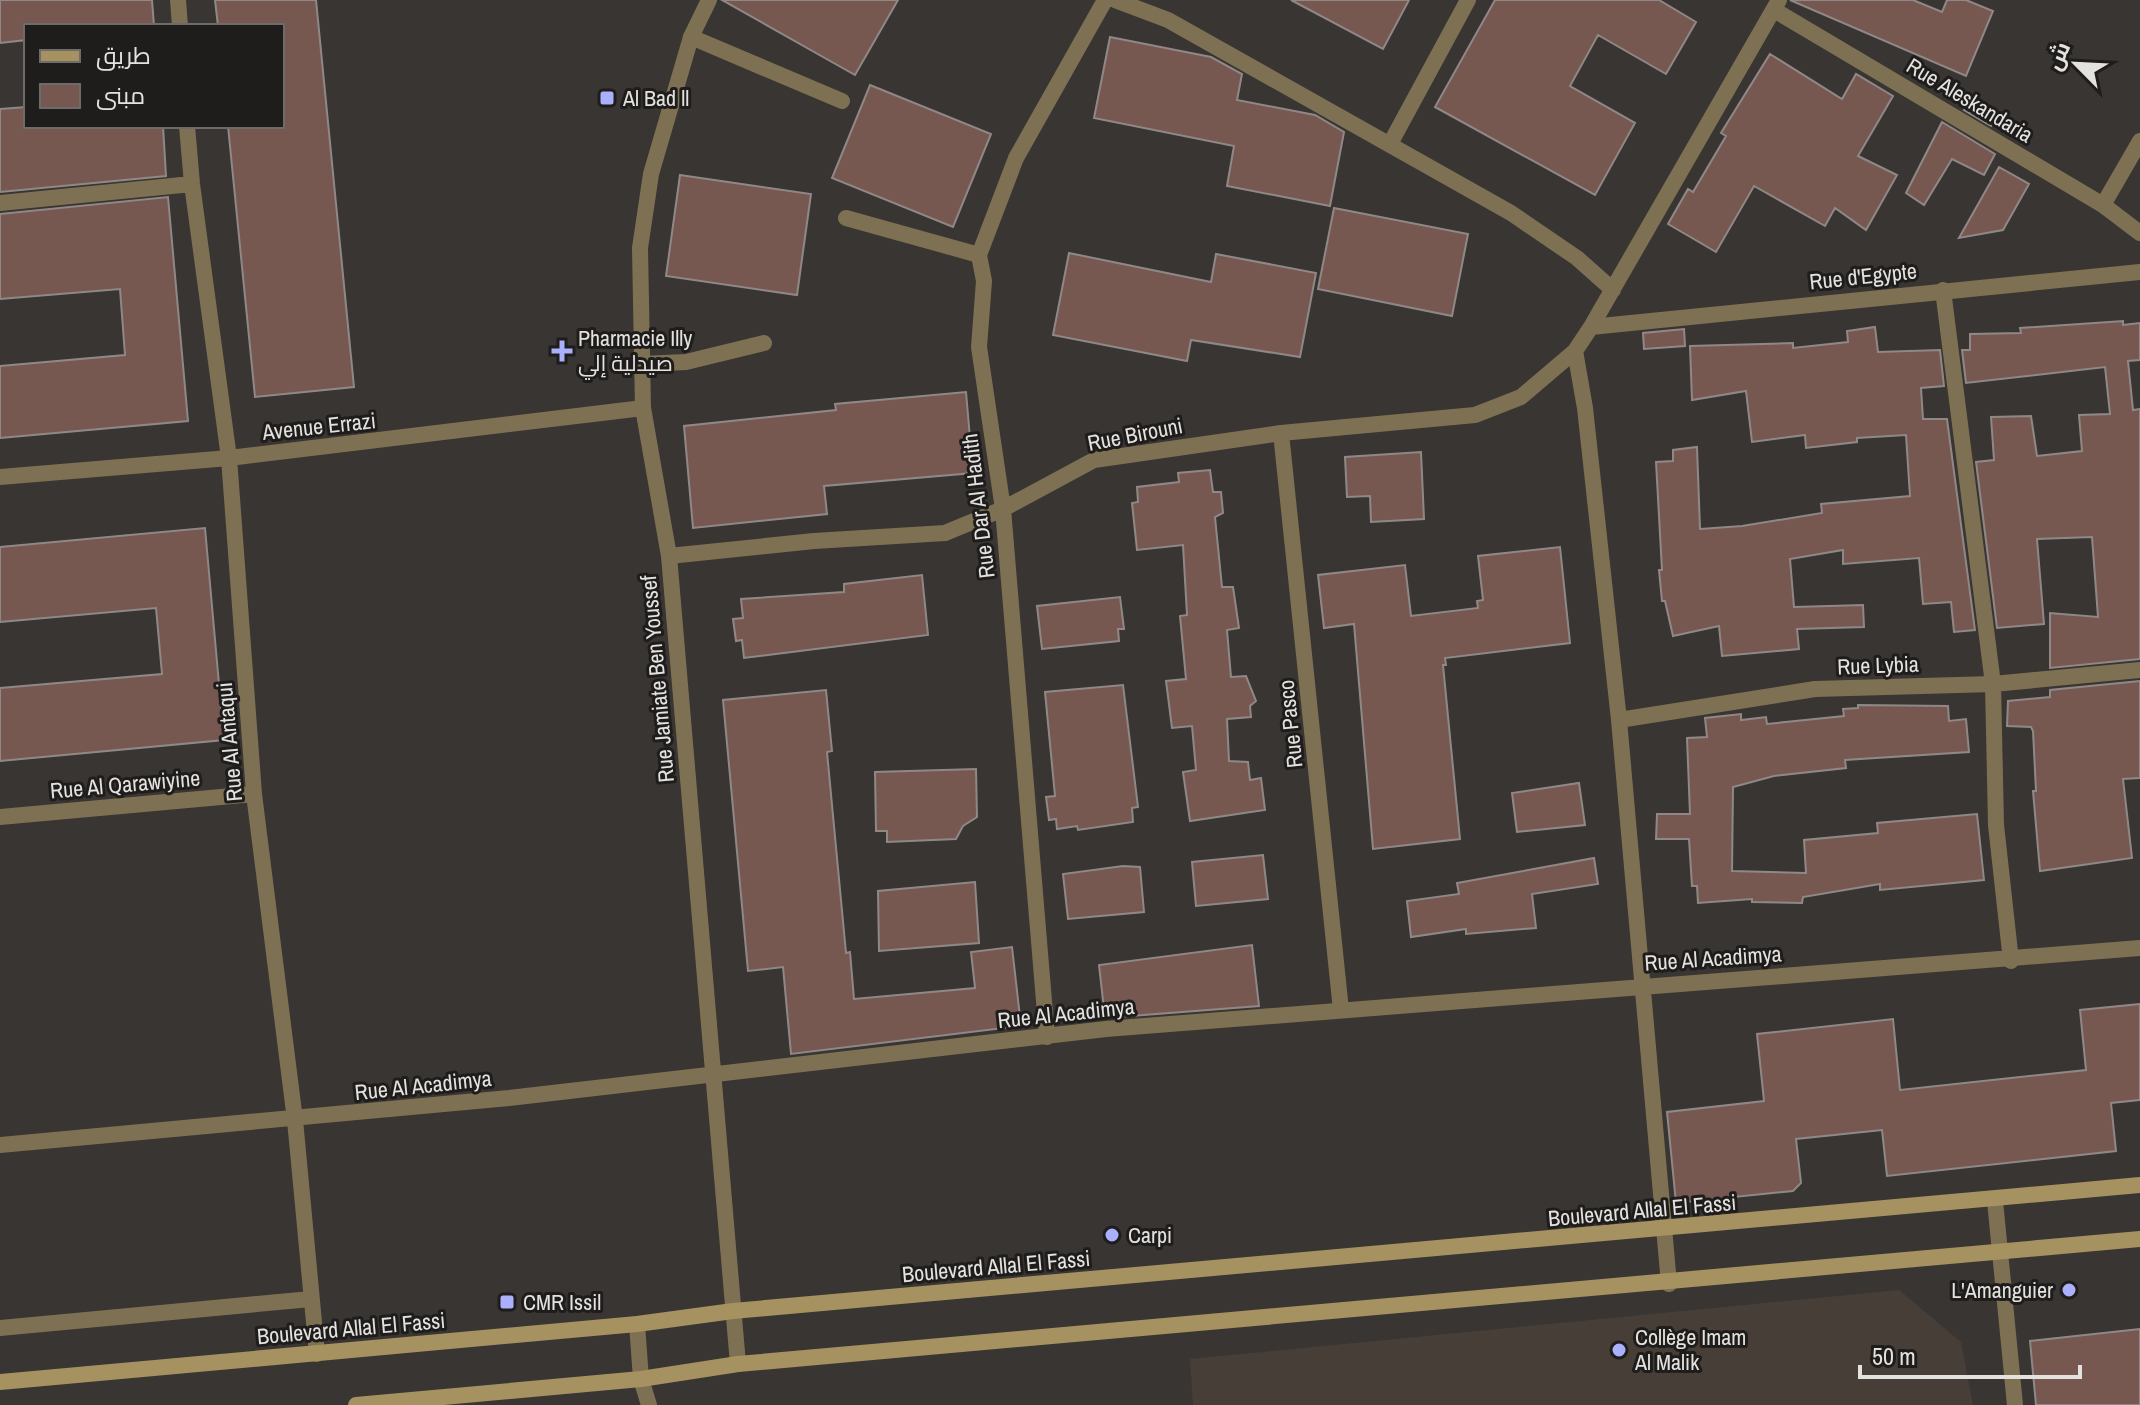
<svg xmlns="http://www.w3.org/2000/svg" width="2140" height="1405" viewBox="0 0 2140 1405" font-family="'Archivo Narrow',Cairo,sans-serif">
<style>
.built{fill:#473e37}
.building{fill:#775851;stroke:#8f8887;stroke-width:2}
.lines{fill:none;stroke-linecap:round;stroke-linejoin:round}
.service{stroke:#7e7153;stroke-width:16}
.minor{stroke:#7e7153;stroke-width:16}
.secondary{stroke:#a69160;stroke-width:16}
.poi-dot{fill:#aab0fb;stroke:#1f1d1c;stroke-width:3}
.labels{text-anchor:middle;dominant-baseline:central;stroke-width:6;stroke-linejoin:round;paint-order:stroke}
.poi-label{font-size:22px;fill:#e4e2df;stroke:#1f1d1c;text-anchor:start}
.street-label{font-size:22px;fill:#e4e2df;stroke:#1f1d1c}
</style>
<rect width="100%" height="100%" fill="#393532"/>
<!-- built -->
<path class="built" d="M1899 1290 1961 1342 1973 1405H1193L1190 1359Z"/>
<!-- building -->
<path class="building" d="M0 0H152L154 26H26V40L0 43Z
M215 0H316L354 387 255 397 228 126H282V26H218Z
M722 0H898L855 75Z
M1291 0H1409L1383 49Z
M1495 0H1659L1696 22 1666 74 1598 35 1570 86 1635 123 1595 195 1435 107Z
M1790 0H1913L1942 12 1947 0H1966L1993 11 1966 76Z
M1110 37 1211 57 1242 74 1237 100 1315 115 1344 132 1330 206 1227 186 1234 146 1094 118Z
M1770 54 1842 99 1856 74 1893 96 1858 156 1897 175 1866 230 1835 208 1825 226 1754 186 1716 252 1668 224 1688 189 1693 192 1726 136 1721 133Z
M870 85 991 134 953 227 832 178Z
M1967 104 1995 120 1991 126 1964 110Z
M26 107V126H163L166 176 0 192V109Z
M1942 122 1995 154 1984 175 1952 159 1924 205 1906 193Z
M1999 167 2029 184 2003 230 1959 238Z
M680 175 811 194 797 295 666 276Z
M168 197 188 421 0 438V366L125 355 120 289 0 299V214Z
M1334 208 1468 234 1452 316 1318 289Z
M1069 253 1211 282 1216 254 1316 273 1300 357 1191 340 1187 361 1053 335Z
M2123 321V325L2140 323V360L2128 361 2133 410 2140 409V659L2050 668V613L2098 617 2092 537 2037 539 2044 624 1997 628 1976 462 1994 460 1991 417 2031 416 2037 456 2082 451 2079 415 2110 414 2105 367 1966 383 1962 350H1970V334L2021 333 2020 328Z
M1875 327 1878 352 1940 350 1944 386 1921 388 1923 419H1947L1975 630 1954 632 1951 602 1923 604 1919 558 1843 564V550L1790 559 1794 607 1863 605 1864 627 1797 629 1799 649 1722 656 1719 626 1673 636 1665 601H1662L1659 570H1662L1656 462 1673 461V450L1697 447 1700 529 1742 526 1822 513 1821 504 1910 496 1906 435 1857 438V442L1806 448 1805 435 1752 442 1746 391 1692 400 1690 346 1793 343V348L1848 342 1847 331Z
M1684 329 1685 346 1644 349 1643 333Z
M966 392 973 473 824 486 827 514 693 528 684 426 836 410 835 404Z
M1421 452 1424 519 1371 522 1370 496 1347 497 1345 457Z
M1210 470 1213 492H1221L1223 513 1215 517 1222 587H1233L1239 628 1227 630 1231 677 1246 676 1256 701 1250 706 1251 717 1227 719 1229 761 1248 762 1250 780 1261 778 1265 810 1190 821 1183 772 1196 770 1192 726 1172 728 1166 681 1186 679 1180 616 1187 615 1183 545 1137 550 1132 503 1138 502 1137 487 1179 482 1178 473Z
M205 528 224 740 0 761V688L162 674 156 608 0 622V547Z
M1560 547 1570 643 1445 658 1446 665H1443L1460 839 1373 849 1354 624 1324 628 1318 575 1405 565 1411 616 1478 608 1477 601 1483 600 1478 556Z
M922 575 928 635 744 658 742 640 736 641 733 619 743 618 741 599 844 592V584Z
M1120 597 1124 629H1118L1119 641 1042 649 1037 606Z
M2140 681V778L2123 779 2132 858 2040 871 2033 791H2036L2033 731 2031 727 2007 726 2008 701 2050 697V690Z
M1123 685 1138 807 1132 808 1133 822 1078 830 1077 826 1057 829 1056 819 1049 820 1046 797 1055 796 1045 692Z
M826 690 832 751 827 752 846 953 850 952 854 999 975 988 971 952 1012 947 1021 1026 791 1054 783 967 748 971 723 700Z
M1858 705 1948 706 1949 721 1966 719 1969 752 1845 760 1846 768 1774 776 1733 787 1732 871 1806 873 1804 840 1878 833 1877 823 1977 814 1984 880 1880 890V884L1803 897 1802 903 1752 902V899L1698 903 1697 886H1692L1689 839H1656L1657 814H1690L1687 738 1707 737 1705 718 1741 714V720L1766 717 1767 724 1844 716 1843 709 1858 708Z
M976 769 977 817 963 826 956 839 887 842V831H876L875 772Z
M1579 783 1585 825 1517 832 1512 793Z
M1263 855 1268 899 1196 906 1192 862Z
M1594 858 1598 884 1532 894 1536 928 1466 934V929L1411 937 1407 901 1459 894 1457 883Z
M1123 866 1140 867 1144 912 1068 919 1063 874Z
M975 882 979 943 879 951 878 891Z
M1252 945 1259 1006 1105 1018 1099 965Z
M2140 1004V1100L2111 1103 2116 1151 1887 1176 1882 1130 1796 1139 1801 1183 1793 1191 1676 1203 1667 1112 1764 1101 1757 1034 1893 1019 1900 1090 2086 1070 2080 1010Z
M2140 1329V1405H2036L2030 1341Z"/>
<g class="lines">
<!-- service -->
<path class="service" d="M691 37 842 101
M846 218 979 255
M642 364 686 362 764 343
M0 1328 311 1299"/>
<!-- minor -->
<path class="minor" d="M178 0 180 26
M709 0 691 37 651 174 640 248 643 408 669 556 738 1364
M1115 0 1168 20 1511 213 1577 258 1613 290
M1774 10 2103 205 2140 233
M187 126 192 184 229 458 254 794 295 1120 317 1354
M1390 144 1468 0
M0 203 192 184
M2103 205 2140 141
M1943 290 1993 684 1996 825 2011 961
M1591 327 2140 272
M1575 351 1585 408 1619 720 1669 1284
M1281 433 1341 1010
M0 477 229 458 643 408
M669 556 814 541 945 533 1003 509 1094 460 1281 433 1475 415 1521 397 1575 351 1591 327 1779 0
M1619 720 1815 689 1993 684 2140 670
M0 817 254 794
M1047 1037 1003 509 979 347 984 281 979 255 1016 158 1105 0
M0 1145 509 1098 1106 1029 2140 948
M1995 1201 2015 1405
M637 1324 641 1379 649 1405"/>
<!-- secondary -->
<path class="secondary" d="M0 1382 637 1324 733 1311 2140 1185
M356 1405 641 1379 738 1364 2140 1239"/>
</g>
<!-- markers -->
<g class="poi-dot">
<rect x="599" y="90" width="16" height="16" rx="4"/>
<path d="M558 339h8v8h8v8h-8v8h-8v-8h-8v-8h8z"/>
<circle cx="1112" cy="1235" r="8"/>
<circle cx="2069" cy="1290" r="8"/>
<rect x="499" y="1294" width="16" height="16" rx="4"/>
<circle cx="1619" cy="1350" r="8"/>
</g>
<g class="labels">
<!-- poi labels -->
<g class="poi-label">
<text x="623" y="98">Al Bad ll</text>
<text x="578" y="338">Pharmacie Illy<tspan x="578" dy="25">صيدلية إلي</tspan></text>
<text x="1128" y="1235">Carpi</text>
<text x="2053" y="1290" text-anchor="end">L'Amanguier</text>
<text x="523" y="1302">CMR Issil</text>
<text x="1635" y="1337">Collège Imam<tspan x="1635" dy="25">Al Malik</tspan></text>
</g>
<!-- street labels -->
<g class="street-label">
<text transform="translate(1970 100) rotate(31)">Rue Aleskandaria</text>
<text transform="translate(1863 276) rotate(-6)">Rue d'Egypte</text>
<text transform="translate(319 426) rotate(-6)">Avenue Errazi</text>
<text transform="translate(1135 434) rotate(-11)">Rue Birouni</text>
<text transform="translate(978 506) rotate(-97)">Rue Dar Al Hadith</text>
<text transform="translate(1878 665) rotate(-2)">Rue Lybia</text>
<text transform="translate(657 679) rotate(-95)">Rue Jamiate Ben Youssef</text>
<text transform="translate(1290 724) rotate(-96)">Rue Pasco</text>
<text transform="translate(229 742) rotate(-95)">Rue Al Antaqui</text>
<text transform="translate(125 784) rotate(-5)">Rue Al Qarawiyine</text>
<text transform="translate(1713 958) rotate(-4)">Rue Al Acadimya</text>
<text transform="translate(1066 1013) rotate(-6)">Rue Al Acadimya</text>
<text transform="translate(423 1085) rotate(-6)">Rue Al Acadimya</text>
<text transform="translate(1642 1210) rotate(-5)">Boulevard Allal El Fassi</text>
<text transform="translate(996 1266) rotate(-5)">Boulevard Allal El Fassi</text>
<text transform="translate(351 1328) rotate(-5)">Boulevard Allal El Fassi</text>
</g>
</g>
<!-- legend -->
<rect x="24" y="24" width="260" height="104" fill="#1f1d1c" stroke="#6e6c6a" stroke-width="2"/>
<rect x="40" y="50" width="40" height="12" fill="#a69160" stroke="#6e6c6a" stroke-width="2"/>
<text x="96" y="64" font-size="24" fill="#e4e2df">طريق</text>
<rect x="40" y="84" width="40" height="24" fill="#775851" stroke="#6e6c6a" stroke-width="2"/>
<text x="96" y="104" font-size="24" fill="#e4e2df">مبنى</text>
<!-- north arrow -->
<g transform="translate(2076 64) rotate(294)" stroke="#1f1d1c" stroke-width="6" paint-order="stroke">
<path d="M0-6L14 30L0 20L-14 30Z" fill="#e4e2df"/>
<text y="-12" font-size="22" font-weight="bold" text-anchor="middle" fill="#e4e2df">ش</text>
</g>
<!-- scale -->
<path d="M1860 1365v12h220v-12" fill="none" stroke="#e4e2df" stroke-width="4"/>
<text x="1872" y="1365" font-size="24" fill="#e4e2df" stroke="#1f1d1c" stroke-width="6" paint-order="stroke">50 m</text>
</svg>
